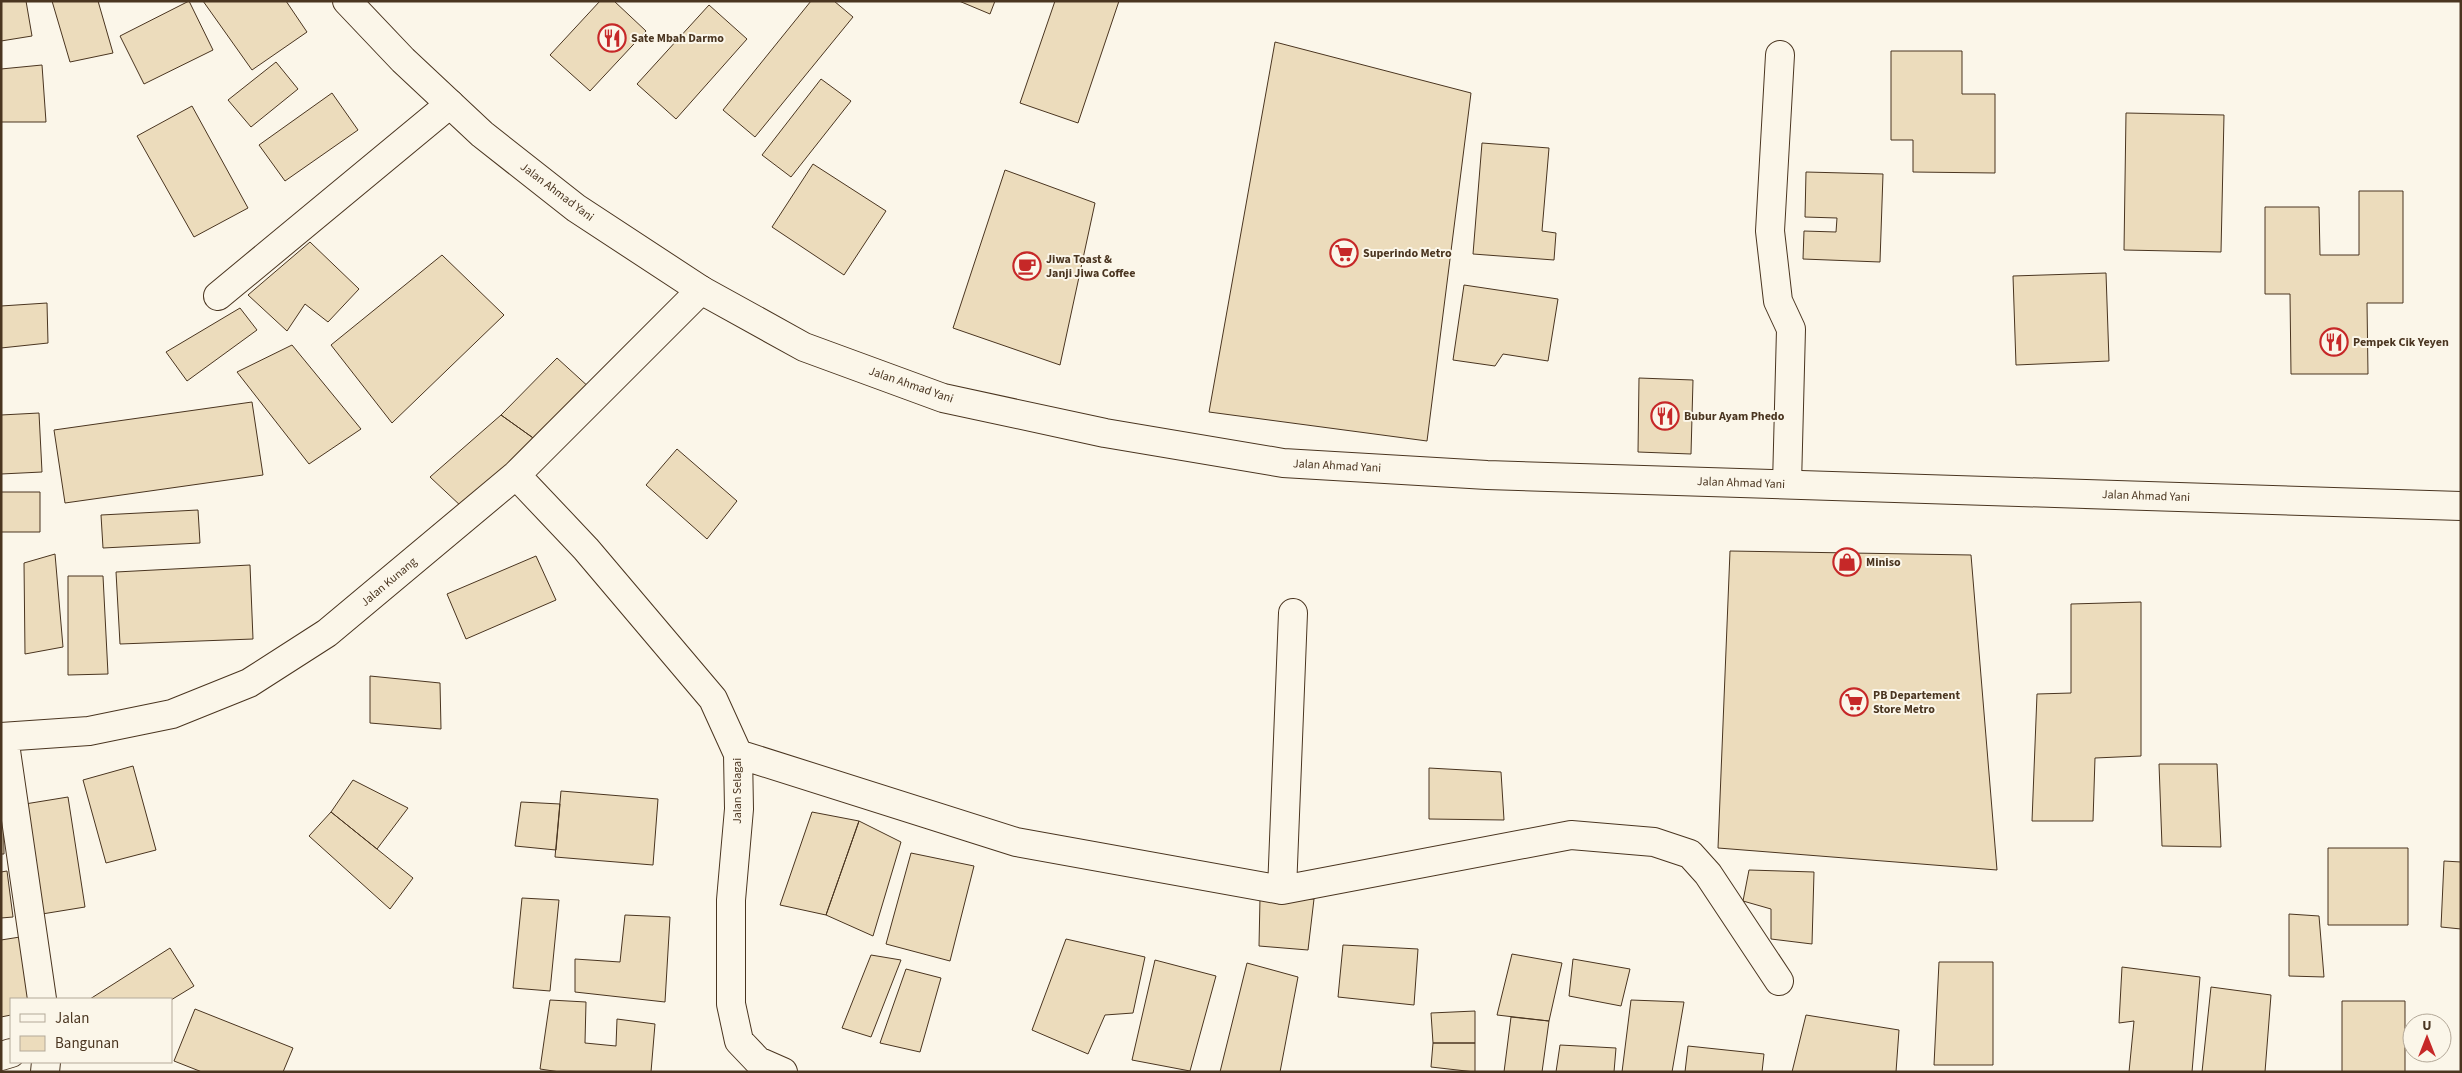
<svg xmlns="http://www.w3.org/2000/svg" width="2462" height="1073" viewBox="0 0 2462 1073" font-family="'Source Sans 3',sans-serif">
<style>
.building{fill:#ecdcbc;stroke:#4a3520}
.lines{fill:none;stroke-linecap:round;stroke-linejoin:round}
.street-casing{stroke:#4a3520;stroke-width:30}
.primary-casing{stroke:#4a3520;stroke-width:30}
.street{stroke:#fbf6e9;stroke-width:28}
.primary{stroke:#fbf6e9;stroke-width:28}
.labels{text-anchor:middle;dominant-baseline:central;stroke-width:4;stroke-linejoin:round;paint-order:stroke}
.poi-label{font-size:12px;font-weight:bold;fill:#4a3520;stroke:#fbf6e9;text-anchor:start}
.street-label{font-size:12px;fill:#4a3520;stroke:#fbf6e9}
</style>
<rect width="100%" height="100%" fill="#fbf6e9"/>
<!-- building -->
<path class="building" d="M1 1H26L32 36 1 41Z
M52 1H98L113 53 70 62Z
M189 1 213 50 144 84 120 36Z
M203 1H286L307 32 252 70Z
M600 1H614L646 31 590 91 550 55Z
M811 1H834L853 17 755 137 723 110Z
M959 1H995L990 14Z
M1055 1H1119L1078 123 1020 103Z
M709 5 747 39 676 119 637 84Z
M1275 42 1471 93 1427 441 1209 412Z
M1891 51H1962V94H1995V173L1913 172V140H1891Z
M276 62 298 89 251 127 228 100Z
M42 65 46 122H1V69Z
M821 79 851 101 791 177 762 155Z
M332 93 358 130 285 181 259 145Z
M192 106 248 208 194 237 137 136Z
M2126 113 2224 115 2221 252 2124 250Z
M1482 143 1549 148 1542 231 1556 233 1554 260 1473 254Z
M813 164 886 211 844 275 772 227Z
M1005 170 1095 203 1060 365 953 328Z
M1806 172 1883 174 1880 262 1803 259 1804 231 1836 232 1837 218 1805 217Z
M2359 191H2403V303H2367L2368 374H2291L2290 294H2265V207H2319L2320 255H2359Z
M310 242 359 289 328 322 305 304 287 331 248 295Z
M442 255 504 315 392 423 331 345Z
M2106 273 2109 361 2016 365 2013 276Z
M1464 285 1558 299 1548 361 1503 354 1495 366 1453 360Z
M47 303 48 343 1 348V306Z
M240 308 257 330 187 381 166 352Z
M292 345 361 429 309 464 237 372Z
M557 358 591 389 536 440 501 415Z
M1639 378 1693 380 1691 454 1638 452Z
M252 402 263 475 65 503 54 430Z
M39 413 42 472 1 474V415Z
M501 415 536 440 462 507 430 477Z
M677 449 737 501 707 539 646 485Z
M1 492H40V532H1Z
M198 510 200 543 103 548 101 515Z
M1730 551 1971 555 1997 870 1718 848Z
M55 554 63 647 25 654 24 563Z
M536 556 556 600 466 639 447 594Z
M250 565 253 639 120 644 116 572Z
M68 576H103L108 674 68 675Z
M2141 602V756L2095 758 2093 821H2032L2037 694 2071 693V604Z
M370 676 440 683 441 729 370 723Z
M2159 764H2217L2221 847 2162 846Z
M133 766 156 850 106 863 83 780Z
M1429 768 1501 772 1504 820 1429 819Z
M353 780 408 808 377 849 331 812Z
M1 781H3L4 854H1Z
M561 791 658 799 653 865 555 857Z
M68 797 85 907 42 914 25 804Z
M521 802 560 804 556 850 515 846Z
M331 812 413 878 390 909 309 836Z
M812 812 859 821 826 915 780 905Z
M859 821 901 842 873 936 826 915Z
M2328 848H2408V925H2328Z
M911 853 974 866 950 961 886 944Z
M2444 861 2461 862V929L2441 927Z
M1749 870 1814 872 1812 944 1771 939V909L1743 901Z
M7 871 13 917 1 918V872Z
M522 898 559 900 550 991 513 988Z
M1260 898 1314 899 1308 950 1259 946Z
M2289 914 2319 916 2324 977 2289 976Z
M625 915 670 917 665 1002 575 992V959L620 962Z
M20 937 31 999H11V1015L1 1017V940Z
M1066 939 1145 957 1133 1013 1105 1015 1088 1054 1032 1030Z
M1343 945 1418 949 1414 1005 1338 997Z
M170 948 194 986 171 1000 90 999Z
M1512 954 1562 963 1549 1021 1497 1015Z
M871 955 901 960 871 1037 842 1028Z
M1573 959 1630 969 1621 1006 1569 996Z
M1155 960 1216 976 1190 1071 1132 1060Z
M1939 962H1993V1065H1934Z
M1247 963 1298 977 1280 1072H1220Z
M2122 967 2200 977 2192 1072H2129L2134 1021 2119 1023Z
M906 969 941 978 920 1052 880 1043Z
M2211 987 2271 995 2265 1072H2202Z
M550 1000 586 1002 585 1043 616 1046 617 1019 655 1024 651 1072H560L540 1069Z
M1631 1000 1684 1002 1672 1072H1622Z
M2342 1001H2405V1072H2342Z
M195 1009 293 1048 283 1072H202L174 1061Z
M1475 1011V1043H1433L1431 1013Z
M1806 1015 1899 1030 1896 1072H1792Z
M1511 1017 1549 1021 1542 1072H1504Z
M1433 1043H1475V1072L1431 1067Z
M1560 1045 1616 1048 1614 1072H1556Z
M1688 1046 1764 1054 1762 1072H1685Z"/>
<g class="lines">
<!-- street casing -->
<g class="street-casing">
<path id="street" d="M1780 55 1770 231 1778 301 1791 329 1787 484
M218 296 450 104
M516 475 586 549 713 699 738 754 739 809 731 900V1004L739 1041 758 1061 783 1072
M1 737 89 731 172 714 249 683 327 633 516 475 701 290
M4 737 42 999
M738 754 1016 842 1282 890 1571 835 1654 842 1690 854 1708 874 1779 981
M1282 890 1293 613
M1 1056 11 1053
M45 1072 46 1062"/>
</g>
<!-- primary casing -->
<g class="primary-casing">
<path id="primary" d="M347 1 403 60 482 134 576 208 701 290 804 347 943 398 1105 433 1283 463 1487 475 2461 506"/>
</g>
<!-- street -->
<use href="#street" class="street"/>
<!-- primary -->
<use href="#primary" class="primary"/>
</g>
<!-- icons -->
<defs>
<g id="restaurant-ring" transform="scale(1.4375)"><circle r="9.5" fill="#fbf6e9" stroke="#c62828" stroke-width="1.5"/><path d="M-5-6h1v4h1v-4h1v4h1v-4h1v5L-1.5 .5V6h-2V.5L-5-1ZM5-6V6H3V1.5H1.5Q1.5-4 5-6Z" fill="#c62828"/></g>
<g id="supermarket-ring" transform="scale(1.4375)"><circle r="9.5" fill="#fbf6e9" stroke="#c62828" stroke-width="1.5"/><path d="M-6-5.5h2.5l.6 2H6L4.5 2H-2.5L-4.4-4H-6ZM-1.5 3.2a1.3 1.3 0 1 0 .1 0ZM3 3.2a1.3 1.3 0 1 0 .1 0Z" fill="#c62828"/></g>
<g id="cafe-ring" transform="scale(1.4375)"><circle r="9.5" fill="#fbf6e9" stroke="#c62828" stroke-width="1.5"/><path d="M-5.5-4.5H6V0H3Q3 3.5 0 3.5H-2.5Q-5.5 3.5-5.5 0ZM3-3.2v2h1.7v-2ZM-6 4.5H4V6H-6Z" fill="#c62828"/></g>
<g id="shop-ring" transform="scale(1.4375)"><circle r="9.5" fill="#fbf6e9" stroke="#c62828" stroke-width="1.5"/><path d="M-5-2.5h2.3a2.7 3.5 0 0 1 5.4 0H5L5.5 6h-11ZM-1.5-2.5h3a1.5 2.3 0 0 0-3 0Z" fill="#c62828"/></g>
</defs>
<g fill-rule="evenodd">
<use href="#restaurant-ring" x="612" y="38"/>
<use href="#supermarket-ring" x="1344" y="253"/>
<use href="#cafe-ring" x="1027" y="266"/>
<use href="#restaurant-ring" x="2334" y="342"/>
<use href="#restaurant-ring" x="1665" y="416"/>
<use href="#shop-ring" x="1847" y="562"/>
<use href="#supermarket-ring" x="1854" y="702"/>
</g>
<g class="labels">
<!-- poi labels -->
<g class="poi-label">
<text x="631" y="38">Sate Mbah Darmo</text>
<text x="1363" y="253">Superindo Metro</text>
<text x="1046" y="259">Jiwa Toast &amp;<tspan x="1046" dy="14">Janji Jiwa Coffee</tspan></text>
<text x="2353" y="342">Pempek Cik Yeyen</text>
<text x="1684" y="416">Bubur Ayam Phedo</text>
<text x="1866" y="562">Miniso</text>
<text x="1873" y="695">PB Departement<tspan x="1873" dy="14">Store Metro</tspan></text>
</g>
<!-- street labels -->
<g class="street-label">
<text transform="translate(557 192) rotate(37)">Jalan Ahmad Yani</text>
<text transform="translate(911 385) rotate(19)">Jalan Ahmad Yani</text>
<text transform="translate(1337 466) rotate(3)">Jalan Ahmad Yani</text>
<text transform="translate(1741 483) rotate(2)">Jalan Ahmad Yani</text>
<text transform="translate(2146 496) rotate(2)">Jalan Ahmad Yani</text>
<text transform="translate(389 582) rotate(-40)">Jalan Kunang</text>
<text transform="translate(737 791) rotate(-90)">Jalan Selagai</text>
</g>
</g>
<!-- border -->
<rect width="2462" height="1073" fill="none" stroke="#4a3520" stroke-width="5"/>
<!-- legend -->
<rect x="10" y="998" width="162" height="65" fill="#fbf6e9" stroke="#b4a999"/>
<rect x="20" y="1014" width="25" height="8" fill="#fbf6e9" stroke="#b4a999"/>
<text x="55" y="1023" font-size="15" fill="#4a3520">Jalan</text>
<rect x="20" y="1036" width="25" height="15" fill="#ecdcbc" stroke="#b4a999"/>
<text x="55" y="1048" font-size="15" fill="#4a3520">Bangunan</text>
<!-- north arrow -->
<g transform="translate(2427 1038)"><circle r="24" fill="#fbf6e9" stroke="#b4a999"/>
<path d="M0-4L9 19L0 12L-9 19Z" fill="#c62828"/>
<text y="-8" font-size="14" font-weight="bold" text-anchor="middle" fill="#4a3520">U</text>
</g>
</svg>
